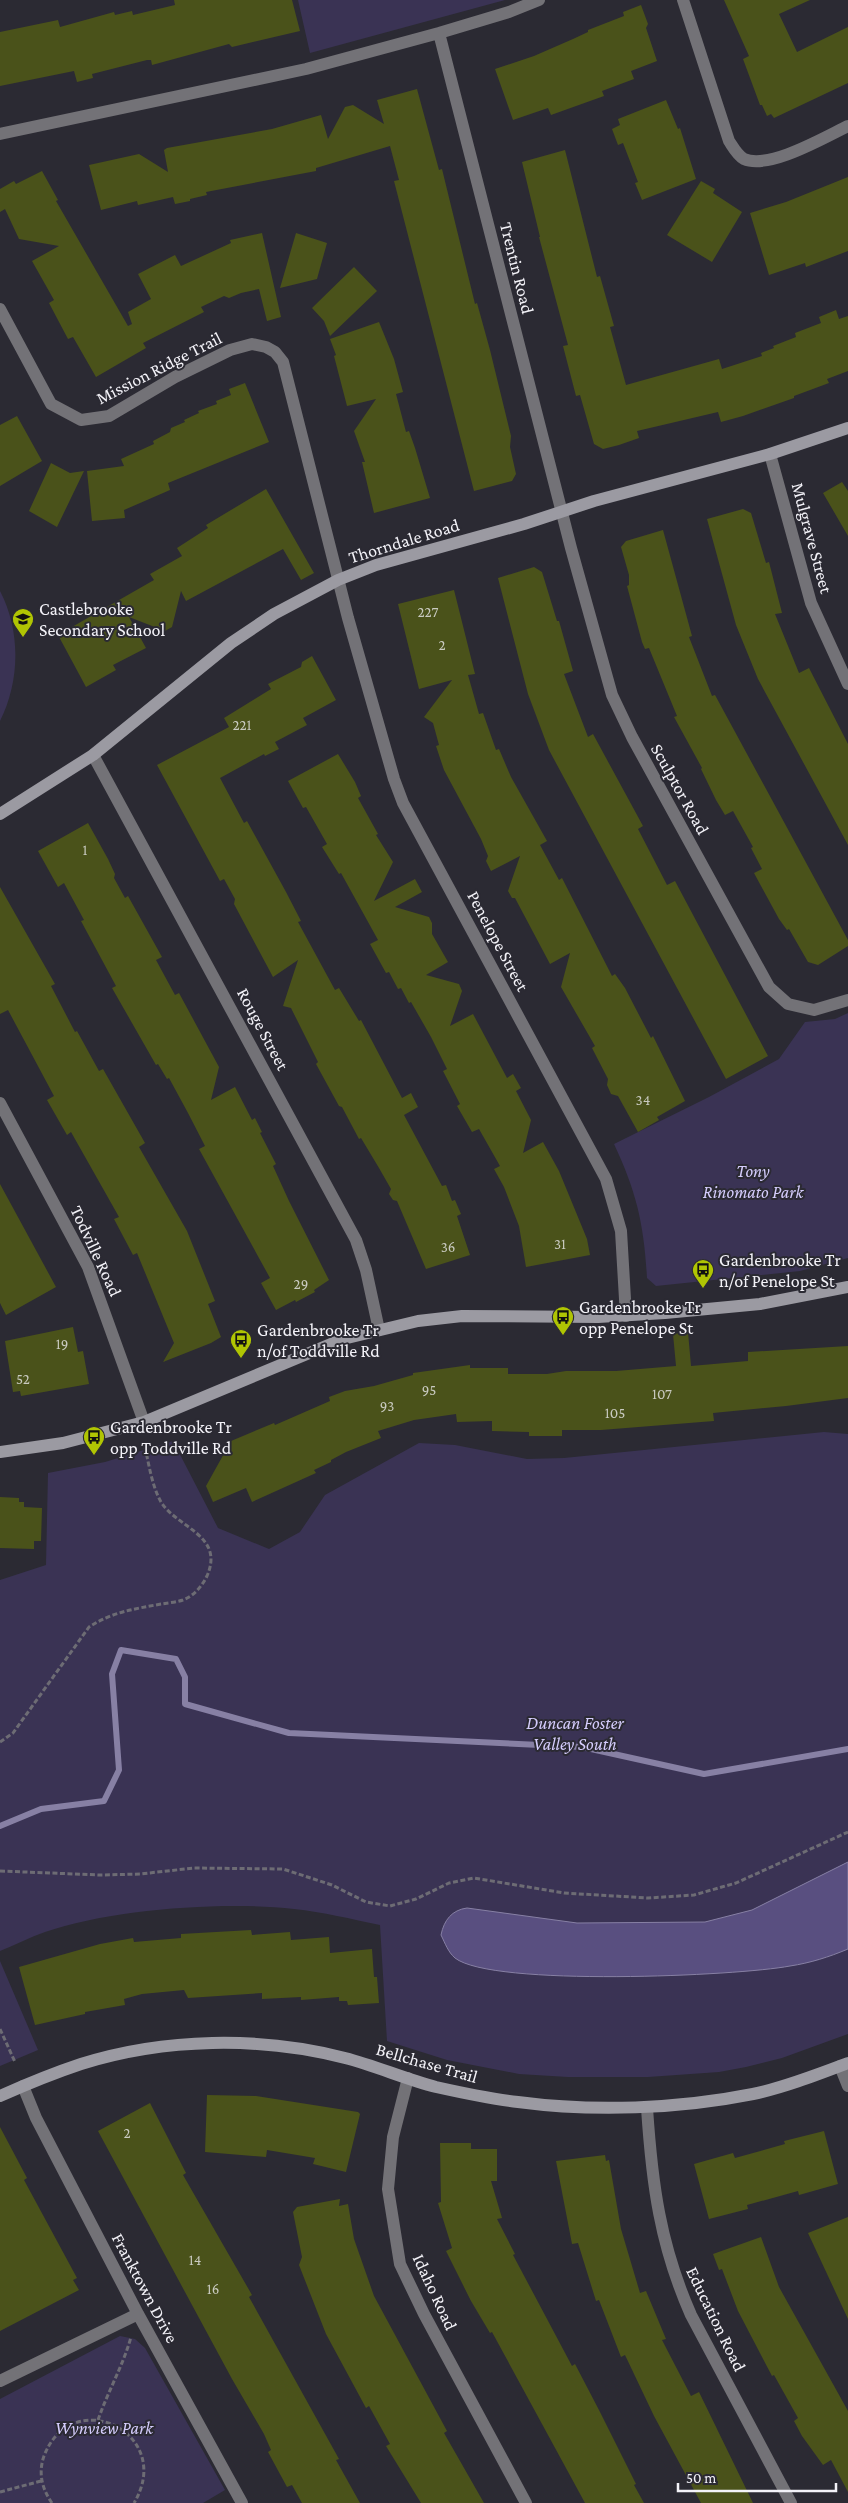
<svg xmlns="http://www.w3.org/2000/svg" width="848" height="2503" viewBox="0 0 848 2503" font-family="'Crimson Pro',serif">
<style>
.green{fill:#3a3354}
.water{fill:#594f80;stroke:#8780a4}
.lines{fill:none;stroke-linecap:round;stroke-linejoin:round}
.stream{stroke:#8780a4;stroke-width:6}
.building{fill:#4a521a}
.path{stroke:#6d6c74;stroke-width:3;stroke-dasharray:5 2.5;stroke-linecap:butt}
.street{stroke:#737277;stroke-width:12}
.secondary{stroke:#9b9aa2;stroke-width:12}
.labels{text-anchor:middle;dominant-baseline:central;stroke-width:4;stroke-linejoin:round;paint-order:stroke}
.number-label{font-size:15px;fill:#c9cac0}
.street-label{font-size:18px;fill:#f3f2f8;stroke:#2b2a33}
.poi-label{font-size:18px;fill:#f3f2f8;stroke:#2b2a33;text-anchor:start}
.park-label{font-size:18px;font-style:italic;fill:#d5cdfd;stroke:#2b2a33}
</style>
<rect width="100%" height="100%" fill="#2b2a33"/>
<!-- green -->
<path class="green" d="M298 0H505L310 53Z
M0 591C21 631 20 681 0 721Z
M848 1013V1258L800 1271 656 1286 647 1278C644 1225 637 1193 614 1144L709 1097 779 1059 805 1022 835 1019Z
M824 1432 848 1434V2034L782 2058 746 2067 719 2072 648 2077H568L519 2074 447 2060 387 2041 380 1925C351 1919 323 1912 294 1909 224 1901 112 1909 45 1932 30 1937 15 1945 0 1951V1580L46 1565 48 1473 105 1462 173 1441 218 1528 269 1549 300 1532 325 1495 419 1443 455 1445 527 1459 564 1458Z
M0 1961 38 2050 0 2066Z
M120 2336 135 2339 145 2348 225 2490 203 2503H0V2399Z"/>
<!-- water -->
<path class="water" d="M848 1862V1949C829 1957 810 1963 790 1966 738 1976 492 1987 455 1958 448 1952 445 1943 441 1935 444 1920 452 1910 467 1908L577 1923 705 1922 752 1910Z"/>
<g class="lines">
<!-- stream -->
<path class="stream" d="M0 1826 41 1809 104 1801 119 1770 112 1674 121 1650 176 1659 185 1677V1704L289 1733 582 1747 704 1774 848 1749"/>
</g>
<!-- building -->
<path class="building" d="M174 0H292L300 31 232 47 229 44 152 65 151 60H147L92 74 93 78 77 82 74 71 0 86V32L58 20 60 27 114 12 115 15 132 11 133 15 175 5Z
M724 0H810L779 14 797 52 848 27V83L774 118 771 114 767 116 762 105H760L743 59 749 56Z
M641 5 648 24 646 28 657 61 631 71 634 79 602 91 604 96 551 115 548 108 513 120 495 69 534 56 573 39 588 32V30L624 16 623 12Z
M417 89 439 170 442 169 475 304 477 303 490 350 511 436 510 447 516 474 512 481 474 491 394 181 399 180 390 146 316 168V171L206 192 207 195 190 199V201L175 204 173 197 138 205 137 201 101 210 89 165 139 154 168 172 164 150 167 148 272 129 321 115 328 139 345 107 353 105 384 124 377 100Z
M666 100 678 129 680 128 696 179 642 200 635 183 638 182 623 143 618 145 612 129 620 125 618 119Z
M565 150 597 277 600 276 614 326 610 327 626 385 719 359 722 369 762 356 761 353 774 348 773 346 796 337 795 333 821 323 819 317 836 310 839 319 848 316V371L827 379 829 383 794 396V398L743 416 721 422 718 412 637 431 639 438 619 445 603 449 594 444 580 395 576 396 563 346 568 345 539 237H540L522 162Z
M42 171 58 200 56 201 128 326 132 324 128 312 151 299 138 274 175 255 181 266 231 243 230 240 262 233 281 317 267 321 259 289 241 293 229 298 224 296 201 307 204 312 143 343 146 348 96 377 73 337 68 339 49 303 54 300 32 261 59 246 19 239 5 209 0 212V189L14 181 16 184Z
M848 177V251L806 267 805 263 769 275 750 213 786 202Z
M701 181 715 189 713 193 742 212 712 262 667 235Z
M296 233 327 243 317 279 280 288Z
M354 267 377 291 330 336 324 321 312 308Z
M379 322 394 359 403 392 396 394 406 432 409 431 415 448 430 498 374 513 362 462H365L354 431 376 399 347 406 334 356 336 355 330 339Z
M245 383 269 442 168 483 170 490 124 510 125 518 92 521 87 471 124 466 121 459 154 444 153 441 170 432 171 428 185 422 184 420 199 413 198 411 217 404 216 401 231 395 229 389Z
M17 416 42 461 0 486V425Z
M51 463 70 473 84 471 57 527 29 511Z
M842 482 848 491V536L823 493Z
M266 489 314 573 301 580 283 549 186 601 181 591 172 627 165 631 129 617 146 648 113 665 116 670 86 687 58 635 154 580 150 574 182 556 177 548 208 528 206 525Z
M743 509 751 513 766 563 769 562 782 613 775 614 799 673 809 668 848 744V845L758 679 736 625 707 519Z
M663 530 692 636 689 637 712 696 715 695 848 940V946L818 965 808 962 789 929 787 930 779 919 754 873 762 869 751 848 753 847 733 811 725 815 716 800 701 769 702 768 674 717 677 716 649 648 645 649 642 642 627 586 629 585V575L621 547 626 541Z
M534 567 542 572 557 621H559L573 671 564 674 588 737 593 734 643 826 638 829 667 885 675 881 768 1056 726 1079 549 750 528 694 498 578Z
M454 590 475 674 468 675 479 714 483 713 496 750 499 749 511 777 547 841 540 845 559 880 562 878 612 976 615 974 625 988 651 1038 653 1036 685 1101 657 1117 659 1120 638 1132 618 1096 611 1094 607 1085 608 1079 592 1048 595 1046 561 987 570 953 550 964 515 898H512L508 891 520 856 491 871 486 861 488 856 481 839 444 770 436 746 439 745 433 723 424 717 452 680 419 689 398 604Z
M312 656 336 700 303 718 307 725 275 742 279 749 265 756 264 754 220 778 244 823 247 821 286 892 301 921 298 922 335 990 339 988 359 1021 361 1020 402 1098 411 1093 418 1107 404 1115 442 1186 446 1185 452 1201 455 1200 461 1214 457 1216 470 1255 426 1269 397 1201 393 1200 389 1194 391 1189 379 1168 361 1138 359 1139 342 1107 339 1106 316 1064 318 1062 291 1008 283 1006 298 960 273 977 234 904 235 899 224 879 220 881 157 765 229 727 224 718 271 689 268 684 301 667 302 662Z
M338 754 355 782 361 796 358 798 378 834 376 835 393 862 374 901 415 879 422 892 395 907 429 917 432 923V934L448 962 426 975 459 984 462 991 450 1026 473 1014 507 1078 513 1074 521 1088 516 1091 531 1120 523 1153 543 1142 559 1171 587 1239 590 1255 526 1267 519 1226 504 1187 494 1169 500 1166 479 1129 472 1132 457 1106 460 1104 443 1071 447 1069 431 1037 411 1002 409 1003 401 988 398 989 389 972 386 973 370 944 378 940 341 873 339 874 322 847 327 844 306 807 303 808 288 781Z
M88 823 108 859 115 874 114 878 125 898 128 896 162 957 156 960 175 995 179 993 219 1067 211 1100 235 1087 252 1120 255 1118 262 1132 260 1133 276 1164 273 1166 289 1201 329 1280 314 1290 315 1292 296 1302 295 1300 276 1310 261 1283 270 1278 199 1149 205 1146 188 1113 169 1078 167 1079 158 1064 156 1065 112 988 116 986 81 921 84 920 64 883 58 887 38 851Z
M0 887 55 984 51 986 75 1032 77 1031 99 1071 103 1069 145 1143 139 1147 187 1231 215 1301 208 1304 221 1337 211 1343 163 1362 174 1343 137 1253 133 1255 114 1219 119 1217 71 1132 67 1135 47 1100 54 1096 8 1010 0 1014Z
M0 1184 56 1287 6 1315 0 1303Z
M73 1327 78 1352 83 1351 89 1384 21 1396 20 1391 13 1392 5 1341Z
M688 1332 691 1366 748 1361V1352L848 1346V1398L786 1406 713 1413 714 1421 601 1430H562V1436H529V1432L492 1431V1421L457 1422 456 1414 414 1420 378 1431 381 1438 346 1452 331 1460V1462L314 1470 316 1473 252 1502 246 1488 213 1502 206 1486 231 1441 274 1423 275 1425 330 1401 329 1397 345 1391 374 1386 413 1375V1373L470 1365V1368H508V1374H547L566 1371H616L676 1366 673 1334Z
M0 1497 19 1498V1502H24V1507L42 1508 41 1541H34V1549L0 1548Z
M251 1930 252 1935 290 1932 291 1940 329 1937 330 1953 372 1949 374 1977H377L379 2003 348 2005 347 2001H339V1997L301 2000V1997L262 1999V1993L188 1998 184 1990 142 1994 124 1999 125 2005 85 2012V2014L35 2025 19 1967 100 1944 133 1938 134 1942 181 1938V1934Z
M207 2095 256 2096 358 2112 360 2114 346 2172 313 2164 315 2158 267 2150 266 2157 205 2152Z
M150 2103 186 2173 183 2175 252 2295 249 2297 339 2459 336 2460 360 2503H302L292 2485 287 2487 268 2452 271 2450 264 2434 232 2379 98 2131Z
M0 2127 27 2178 24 2180 77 2278 73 2280 79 2290 0 2331Z
M824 2131 838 2184 799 2195 798 2191 747 2205 748 2209 709 2219 694 2164 733 2153 735 2158 785 2144 784 2141Z
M440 2143H471V2149H497V2181H491L502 2218 497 2219 515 2254 513 2255 572 2366 575 2364 600 2412 636 2484 634 2485 644 2503H585L492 2332 490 2333 471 2301 446 2251 452 2248 438 2203 441 2202Z
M605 2155 606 2161 609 2160 621 2229 640 2293 646 2291 666 2339 662 2340 691 2396 699 2392 753 2503H701L654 2416 625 2355 621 2357 599 2300 596 2301 578 2243 572 2244 556 2161Z
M340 2199 339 2206 348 2204 354 2239 374 2296 447 2431 444 2433 484 2503H421L386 2446 390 2444 369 2406 366 2408 326 2334 299 2265 302 2257 293 2212 297 2207Z
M848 2217V2319L808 2233Z
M761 2237 779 2287 848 2411V2492L831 2460 823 2465 802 2436 794 2421 798 2418 774 2375 772 2376 738 2311 722 2269 719 2270 713 2254Z"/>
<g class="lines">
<!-- path -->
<path class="path" d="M0 1742 13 1733 89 1627C112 1612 134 1609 161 1604 168 1603 177 1602 183 1600 194 1596 202 1586 207 1576 225 1535 177 1528 161 1502 152 1486 149 1465 145 1447
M0 1871 100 1875 140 1874 194 1868 283 1869 332 1885 366 1902 390 1906 416 1899 449 1883 474 1878 564 1893 648 1898 694 1895 736 1883 848 1832
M0 2029 15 2062
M98 2420C108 2391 123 2366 131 2337
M0 2492 41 2481
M52 2503C42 2489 38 2473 44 2456 72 2383 176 2433 134 2503"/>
<!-- street -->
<path class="street" d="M683 0 729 141C733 147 737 155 744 159 769 170 825 137 848 126
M439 33 571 548 612 695 632 737 769 987 788 1004 814 1010 848 1000
M0 134 306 69 439 33 509 12 539 0
M0 309 51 404 81 420 109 416 175 377 230 350 252 344 266 347 275 352 283 362 348 618 394 779 403 803 606 1179 621 1231 626 1316
M770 454 811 603 848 684
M93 755 356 1240 366 1270 379 1330
M0 1103 88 1267 144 1422
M840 2066 848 2086
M408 2078 393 2137 388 2189 400 2264 424 2314 526 2503
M23 2086 36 2118 138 2314 242 2503
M647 2108C652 2184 660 2245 691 2315L791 2503
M0 2381 138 2314"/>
<!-- secondary -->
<path class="secondary" d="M0 814 93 755 231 643 274 614 338 580 376 565 524 524 594 501 770 454 848 428
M0 1452 63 1443 144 1422 343 1339 418 1321 462 1316 598 1317 665 1313 760 1304 848 1287
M0 2096C27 2084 54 2073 81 2064 164 2038 260 2036 345 2058 376 2066 405 2079 436 2087 463 2093 491 2099 518 2102 593 2112 678 2109 753 2094 783 2088 819 2074 848 2063"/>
</g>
<!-- icons -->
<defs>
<g id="school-pin" transform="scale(1.125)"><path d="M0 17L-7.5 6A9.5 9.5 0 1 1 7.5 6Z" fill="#b0c503" stroke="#2b2a33"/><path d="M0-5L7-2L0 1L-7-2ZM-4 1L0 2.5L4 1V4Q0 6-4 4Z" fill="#111"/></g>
<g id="bus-pin" transform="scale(1.125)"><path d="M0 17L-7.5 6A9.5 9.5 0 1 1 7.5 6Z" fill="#b0c503" stroke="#2b2a33"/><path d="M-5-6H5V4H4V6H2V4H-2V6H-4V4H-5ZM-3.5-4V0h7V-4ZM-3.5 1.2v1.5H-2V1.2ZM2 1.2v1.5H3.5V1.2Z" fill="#111"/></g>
</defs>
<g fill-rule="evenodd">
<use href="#school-pin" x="23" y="619"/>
<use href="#bus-pin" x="703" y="1270"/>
<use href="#bus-pin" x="563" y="1317"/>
<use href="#bus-pin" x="241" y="1340"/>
<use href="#bus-pin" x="94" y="1437"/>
</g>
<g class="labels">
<!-- number labels -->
<g class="number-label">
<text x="428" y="612">227</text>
<text x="442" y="645">2</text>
<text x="242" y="725">221</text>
<text x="85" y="850">1</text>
<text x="643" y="1100">34</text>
<text x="560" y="1244">31</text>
<text x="448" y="1247">36</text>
<text x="301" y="1284">29</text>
<text x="62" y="1344">19</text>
<text x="23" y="1379">52</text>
<text x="429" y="1390">95</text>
<text x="662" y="1394">107</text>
<text x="387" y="1406">93</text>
<text x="615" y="1413">105</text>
<text x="127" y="2133">2</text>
<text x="195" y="2260">14</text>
<text x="213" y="2289">16</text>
</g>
<!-- street labels -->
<g class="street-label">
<text transform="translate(517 268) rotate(76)">Trentin Road</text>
<text transform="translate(159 368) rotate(-27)">Mission Ridge Trail</text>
<text transform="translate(812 538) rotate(75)">Mulgrave Street</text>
<text transform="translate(404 541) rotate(-17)">Thorndale Road</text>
<text transform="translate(680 789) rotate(61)">Sculptor Road</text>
<text transform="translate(498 941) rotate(62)">Penelope Street</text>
<text transform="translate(263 1029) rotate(62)">Rouge Street</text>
<text transform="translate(96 1251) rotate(65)">Todville Road</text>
<text transform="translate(427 2063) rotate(16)">Bellchase Trail</text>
<text transform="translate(145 2288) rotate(62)">Franktown Drive</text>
<text transform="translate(435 2292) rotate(65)">Idaho Road</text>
<text transform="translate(716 2319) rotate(64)">Education Road</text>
</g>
<!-- poi labels -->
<g class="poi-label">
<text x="39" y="609">Castlebrooke<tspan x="39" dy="21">Secondary School</tspan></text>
<text x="719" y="1260">Gardenbrooke Tr<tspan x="719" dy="21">n/of Penelope St</tspan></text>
<text x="579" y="1307">Gardenbrooke Tr<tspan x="579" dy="21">opp Penelope St</tspan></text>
<text x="257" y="1330">Gardenbrooke Tr<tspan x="257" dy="21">n/of Toddville Rd</tspan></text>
<text x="110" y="1427">Gardenbrooke Tr<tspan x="110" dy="21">opp Toddville Rd</tspan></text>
</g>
<!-- park labels -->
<g class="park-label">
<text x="753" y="1171">Tony<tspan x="753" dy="21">Rinomato Park</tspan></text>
<text x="575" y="1723">Duncan Foster<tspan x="575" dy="21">Valley South</tspan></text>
<text x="104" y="2428">Wynview Park</text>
</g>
</g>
<!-- scale -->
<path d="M678 2483v8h158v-8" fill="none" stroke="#f3f2f8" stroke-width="2.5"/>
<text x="686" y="2483" font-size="15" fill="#f3f2f8" stroke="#2b2a33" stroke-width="4" paint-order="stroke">50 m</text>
</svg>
